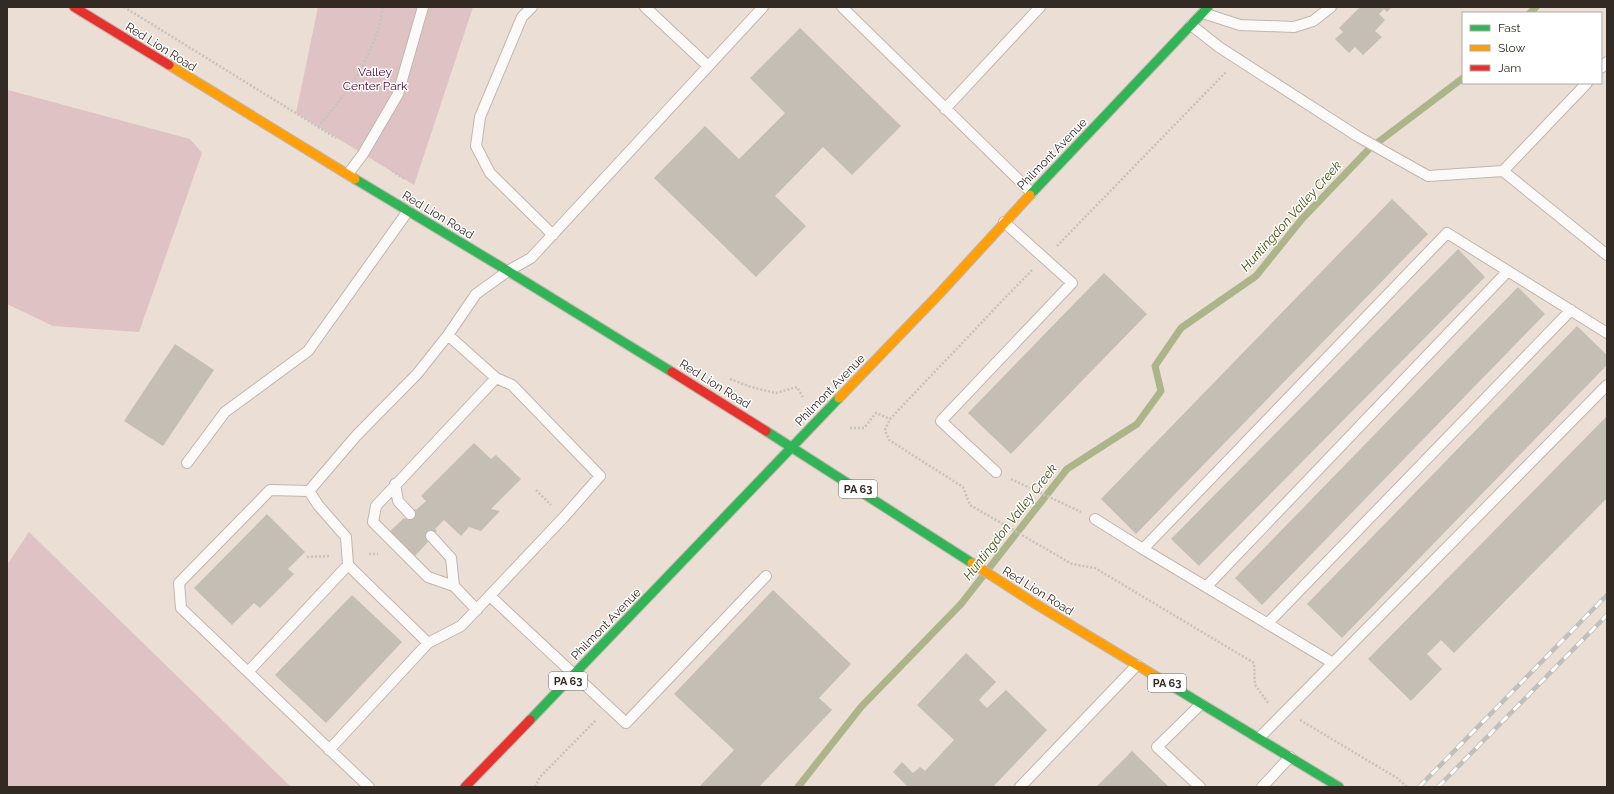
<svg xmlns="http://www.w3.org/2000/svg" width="1614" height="794" viewBox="0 0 1614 794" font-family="Raleway,sans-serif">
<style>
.green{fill:#dfc2c4}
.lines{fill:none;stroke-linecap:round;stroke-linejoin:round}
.stream{stroke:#acb58a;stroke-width:7}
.building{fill:#c5beb4}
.lane-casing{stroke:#c0b6ae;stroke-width:12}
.fast-casing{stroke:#c0b6ae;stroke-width:11}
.slow-casing{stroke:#c0b6ae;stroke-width:11}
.jam-casing{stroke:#c0b6ae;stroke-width:11}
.path{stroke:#c7c3be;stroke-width:2.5;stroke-dasharray:2 2;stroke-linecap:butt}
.lane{stroke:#fcfaf9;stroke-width:10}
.fast{stroke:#30b455;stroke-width:9}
.slow{stroke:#ff9f0a;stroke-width:9}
.jam{stroke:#e5322d;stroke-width:9}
.rail-casing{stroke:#c1bfbc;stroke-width:4.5}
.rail{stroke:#fff;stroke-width:3;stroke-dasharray:9;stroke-linecap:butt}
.labels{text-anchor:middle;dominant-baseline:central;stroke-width:3;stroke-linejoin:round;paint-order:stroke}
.shield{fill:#fff;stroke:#706a65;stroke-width:1}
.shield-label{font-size:11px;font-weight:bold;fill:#332a23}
.street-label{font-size:12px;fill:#332a23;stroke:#fff}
.park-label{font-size:12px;fill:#500227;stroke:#fff}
.water-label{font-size:13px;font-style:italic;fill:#3e4e0c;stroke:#fff}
</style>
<rect width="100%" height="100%" fill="#ebded4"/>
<!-- green -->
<path class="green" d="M318 7H473L414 185 296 113Z
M8 90 190 139 202 153 139 332 53 326 7 304Z
M29 532 291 787H7V565Z"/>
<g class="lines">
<!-- stream -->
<path class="stream" d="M1530 13 1536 7
M798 787 861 707 961 604 1067 469 1137 424 1161 391 1155 366 1181 328 1256 276 1302 219 1369 149 1463 78"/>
</g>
<!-- building -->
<path class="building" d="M1360 7H1392L1387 12 1384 9 1379 14 1385 20 1375 31 1382 37 1363 55 1355 47 1349 53 1335 39 1343 32 1339 28Z
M800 28 901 126 852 175 823 147 775 196 806 226 756 277 654 178 705 126 739 159 785 113 750 78Z
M1392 199 1428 234 1136 534 1101 499Z
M1458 249 1485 277 1199 566 1171 539Z
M1104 273 1147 314 1011 454 968 413Z
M1518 287 1545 314 1262 605 1235 578Z
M1577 326 1607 355V365L1342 638 1307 604Z
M175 344 214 370 163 446 124 421Z
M1607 416V498L1454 653 1441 640 1427 654 1442 669 1411 701 1368 659Z
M474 443 491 459 496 455 521 479 491 509 500 511 481 531 469 527 461 536 444 520 435 529 437 531 427 540 428 542 414 557 389 532 404 518 405 519 415 509 416 510 426 501 421 496Z
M267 514 305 552 288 569 294 574 260 608 254 603 232 625 194 588Z
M773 590 851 664 819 698 832 710 759 787H699L734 750 674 694Z
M352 595 402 642 326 723 275 675Z
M966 653 996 682 979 700 987 708 1006 690 1047 730 993 787H908L893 772 902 762 913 773 920 767 925 771 954 740 917 705Z
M1132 751 1169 787H1096Z"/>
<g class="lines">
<!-- lane casing -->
<g class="lane-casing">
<path id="lane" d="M532 7 522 17 480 117 476 146 490 173 553 235
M645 7 708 66
M842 7 1032 193
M1203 13 1240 25 1294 27 1313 21 1331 7
M1191 25 1219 47 1357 136 1428 176 1503 171
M1601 68 1607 62
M1587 83 1503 171 1607 255
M945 109 1040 7
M348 174 363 154 398 94 423 7
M187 463 225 412 308 351 408 211
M996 472 941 421 1072 283 1004 222
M395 484 398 501 410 514
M1095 519 1143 549
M431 536 451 558 454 586
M1206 587 1508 271
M490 596 626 723 766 576
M477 610 454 586 428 577 373 522 376 506 496 378
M1267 624 1571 310
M428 643 461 626 564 517 600 476 512 385 496 378 448 335
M1333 663 1143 549 1447 233 1607 333
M248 672 181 608 179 583 270 490 309 491
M1259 738 1607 385
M329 750 428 643 348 565
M369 787 248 672 348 565 346 537 318 505 309 491 356 436 417 374 448 335 476 294 508 271 531 258 763 7
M1020 787 1137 665
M1200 787 1157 747 1201 704
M1262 787 1290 757"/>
</g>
<!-- fast casing -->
<g class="fast-casing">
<path id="fast" d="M355 179 508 271 672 372
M1030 195 1208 7
M766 431 972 563
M1157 677 1339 787
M530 720 839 398"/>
</g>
<!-- slow casing -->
<g class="slow-casing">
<path id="slow" d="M169 65 355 179
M839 398 940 293 1030 195
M972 563 1034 603 1157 677"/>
</g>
<!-- jam casing -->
<g class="jam-casing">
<path id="jam" d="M74 7 169 65
M672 372 766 431
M465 787 530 720"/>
</g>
<!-- path -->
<path class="path" d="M124 7 336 138
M318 127C349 90 375 56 383 7
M392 171 405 179
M1057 246 1226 72
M1032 270 1003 300 890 419 885 430 889 440 963 487 970 505 1072 564 1095 568 1254 663 1255 685 1269 704
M730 379 751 387 776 393 797 387 803 397
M850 428H864L876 413 890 419
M1011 479 1081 512
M536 490 551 505
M369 554H378
M307 557 330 556
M1300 720 1397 778 1407 787
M535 787 540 777 596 720"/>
<!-- lane -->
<use href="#lane" class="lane"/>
<!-- fast -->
<use href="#fast" class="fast"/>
<!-- slow -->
<use href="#slow" class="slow"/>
<!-- jam -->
<use href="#jam" class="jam"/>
<!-- rail casing -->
<g class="rail-casing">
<path id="rail" d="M1419 787 1607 595
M1438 787 1607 615"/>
</g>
<!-- rail -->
<use href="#rail" class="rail"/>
</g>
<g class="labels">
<!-- shield labels -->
<g class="shield">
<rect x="839" y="480" width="38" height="18" rx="3"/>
<rect x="549" y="672" width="38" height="18" rx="3"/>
<rect x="1148" y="674" width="38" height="18" rx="3"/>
</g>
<g class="shield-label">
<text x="858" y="489">PA 63</text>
<text x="568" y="681">PA 63</text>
<text x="1167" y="683">PA 63</text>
</g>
<!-- street labels -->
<g class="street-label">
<text transform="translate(161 47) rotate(32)">Red Lion Road</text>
<text transform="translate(1052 154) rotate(-46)">Philmont Avenue</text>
<text transform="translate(438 215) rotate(31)">Red Lion Road</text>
<text transform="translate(715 384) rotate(32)">Red Lion Road</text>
<text transform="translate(830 390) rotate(-46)">Philmont Avenue</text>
<text transform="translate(1038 591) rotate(32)">Red Lion Road</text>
<text transform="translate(606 624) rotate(-46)">Philmont Avenue</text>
</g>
<!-- park labels -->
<g class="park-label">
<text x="375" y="72">Valley<tspan x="375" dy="14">Center Park</tspan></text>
</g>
<!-- water labels -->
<g class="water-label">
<text transform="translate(1291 216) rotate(-48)">Huntingdon Valley Creek</text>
<text transform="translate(1010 522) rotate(-52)">Huntingdon Valley Creek</text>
</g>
</g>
<!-- border -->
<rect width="1614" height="794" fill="none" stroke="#332a23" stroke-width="16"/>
<!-- legend -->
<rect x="1462" y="12" width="140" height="72" fill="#ffffff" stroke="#adaaa7"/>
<rect x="1470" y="25" width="20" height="6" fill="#30b455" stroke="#adaaa7"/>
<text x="1498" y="32" font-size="12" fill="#332a23">Fast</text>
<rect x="1470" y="45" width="20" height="6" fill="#ff9f0a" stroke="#adaaa7"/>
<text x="1498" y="52" font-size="12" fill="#332a23">Slow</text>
<rect x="1470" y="65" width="20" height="6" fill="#e5322d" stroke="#adaaa7"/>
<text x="1498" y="72" font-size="12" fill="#332a23">Jam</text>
</svg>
